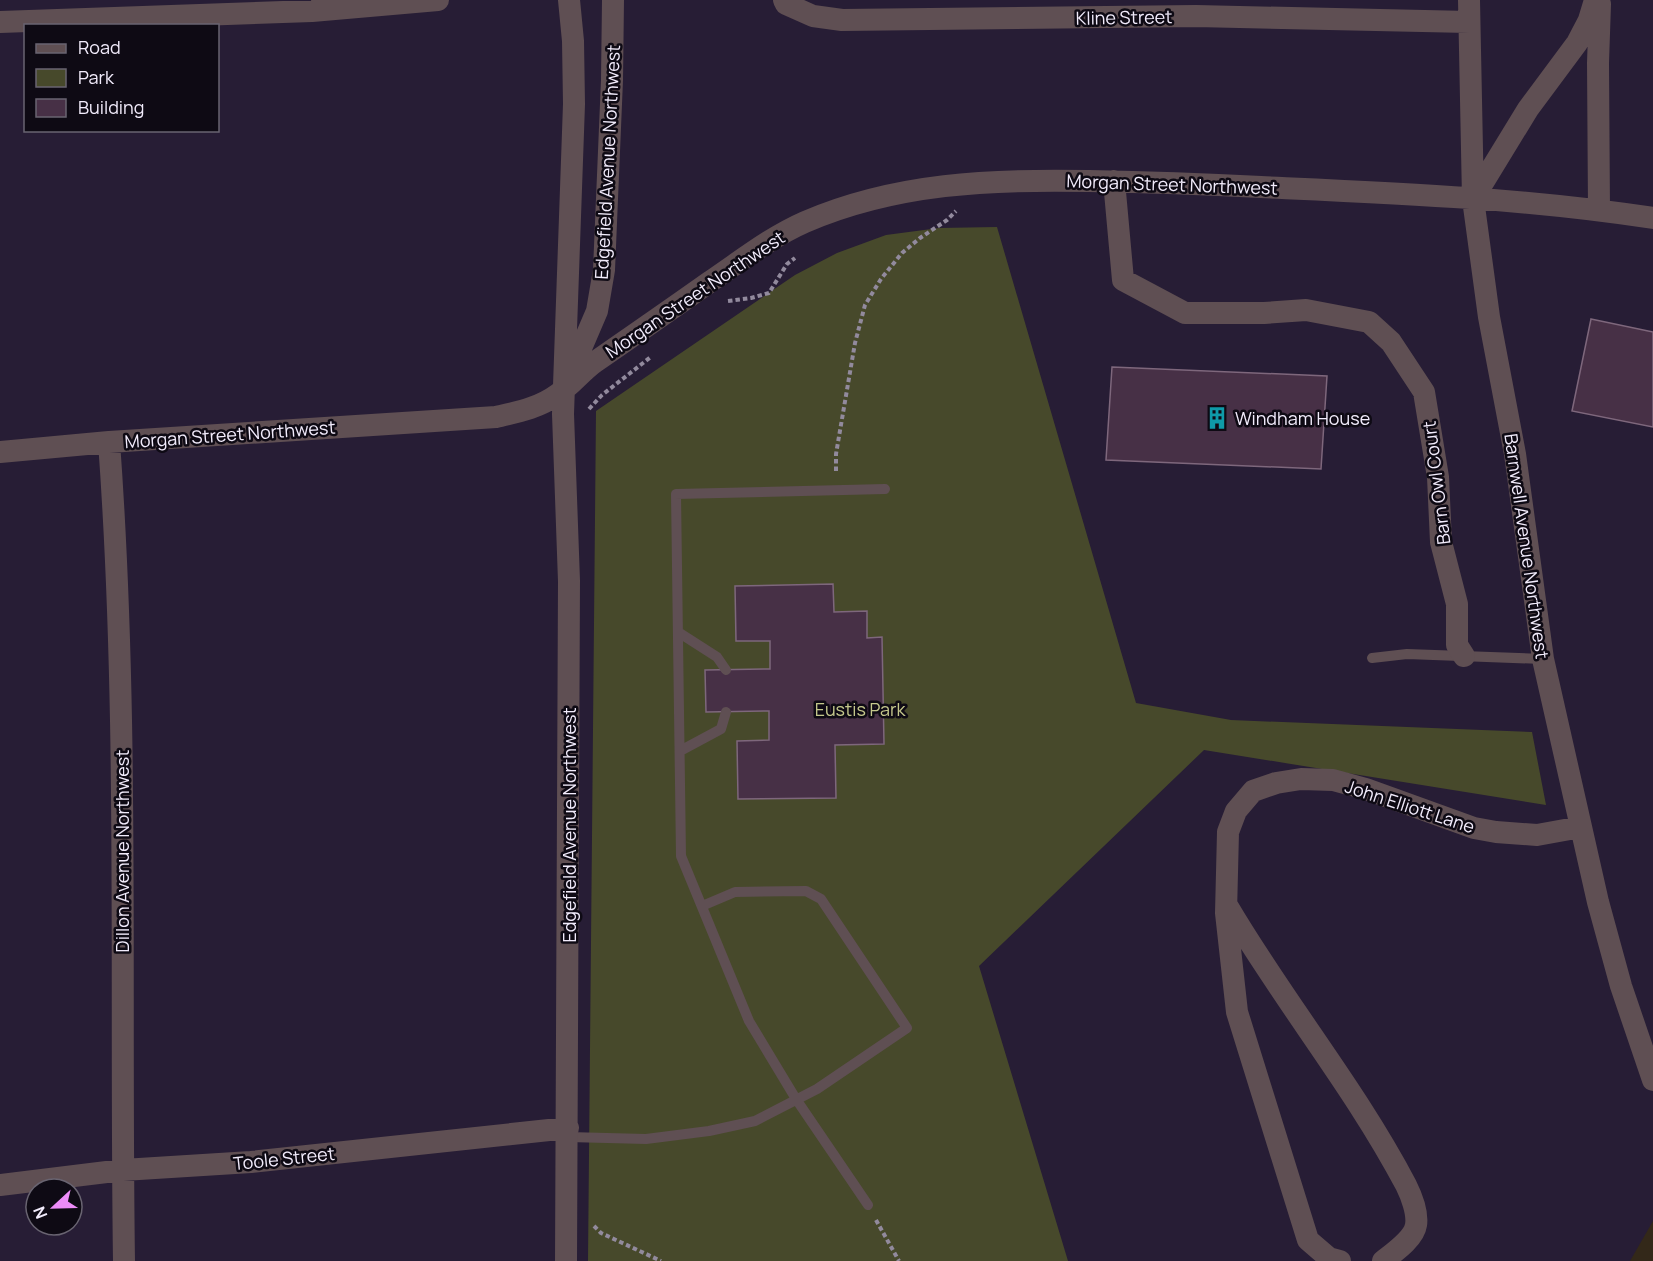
<svg xmlns="http://www.w3.org/2000/svg" width="1653" height="1261" viewBox="0 0 1653 1261" font-family="Manrope,sans-serif">
<style>
.commercial{fill:#332819}
.green{fill:#47492b}
.building{fill:#473046;stroke:#7e677c;stroke-width:1.5}
.lines{fill:none;stroke-linecap:round;stroke-linejoin:round}
.path{stroke:#928a9d;stroke-width:4;stroke-dasharray:4.5 3;stroke-linecap:butt}
.service{stroke:#5f4f53;stroke-width:10}
.minor{stroke:#5f4f53;stroke-width:22}
.labels{text-anchor:middle;dominant-baseline:central;stroke-width:5;stroke-linejoin:round;paint-order:stroke}
.street-label{font-size:18px;fill:#f2ecfc;stroke:#0e0a14}
.poi-label{font-size:18px;fill:#f2ecfc;stroke:#0e0a14;text-anchor:start}
.park-label{font-size:18px;fill:#c4c78c;stroke:#0e0a14}
</style>
<rect width="100%" height="100%" fill="#271d35"/>
<!-- commercial -->
<path class="commercial" d="M1653 1221V1261H1630Z"/>
<!-- green -->
<path class="green" d="M997 227 1136 703 1231 720 1532 732 1546 805 1204 750 979 966 1068 1261H588L596 411 795 275 837 253 886 235 939 228Z"/>
<!-- building -->
<path class="building" d="M1591 319 1653 332V427L1572 411Z
M1112 367 1327 376 1321 469 1106 460Z
M833 584 834 612 867 611V638L882 637 884 744 835 745 836 798 738 799 737 741 769 740V711L706 712 705 670 770 669V641H736L735 586Z"/>
<g class="lines">
<!-- path -->
<path class="path" d="M728 301 751 298 769 293 787 264 795 258
M589 409 602 395 652 356
M836 471V454L855 343 865 305 881 279 902 253 920 238 947 220 956 211
M876 1220 899 1261
M594 1226 601 1233 661 1261"/>
<!-- service -->
<path class="service" d="M678 632 717 657 726 670
M1372 658 1407 654 1543 659
M680 751 721 729 726 712
M568 1137 646 1139 709 1131 755 1121 817 1089 907 1028 821 899 806 891 735 892 702 906
M868 1205 796 1099 749 1021 681 856 676 494 885 489"/>
<!-- minor -->
<path class="minor" d="M784 0 786 4 813 16 842 20 1196 16 1469 22
M1469 0 1473 199 1489 317 1515 454 1543 659 1598 902 1621 986 1653 1080
M0 22 312 11 438 0
M1114 181 1123 280 1185 313H1264L1306 310 1369 322 1391 342 1424 392 1438 477 1441 542 1457 604V645L1464 656
M1473 199 1528 109 1577 43 1589 20 1595 0
M1599 210 1598 63 1600 4
M570 374 597 311 604 270 612 80 613 0
M109 442C129 714 120 988 124 1261
M0 452 109 442 496 417C518 412 539 408 558 394 572 385 582 371 595 362 634 335 673 308 711 281 742 260 771 237 805 222 895 183 992 179 1089 181 1146 182 1204 184 1261 187 1392 193 1524 198 1653 218
M1228 907C1284 1002 1355 1088 1406 1185 1411 1195 1418 1213 1416 1225 1414 1239 1393 1253 1383 1261
M0 1185 123 1170 251 1162 568 1128
M566 1261 569 581 563 414 574 104 573 41 569 0
M1340 1261 1329 1258 1308 1240 1237 1012 1226 913 1228 832 1236 811 1253 791 1276 783 1301 779 1333 780 1366 789 1474 828 1496 832 1537 835 1581 827"/>
</g>
<!-- icons -->
<defs>
<g id="building-bare" transform="scale(1.8)"><path d="M-4-6H4V6H1V3H-1V6H-4ZM-2.5-4.3h1.7v1.8h-1.7ZM.8-4.3h1.7v1.8H.8ZM-2.5-1h1.7V.8h-1.7ZM.8-1h1.7V.8H.8Z" fill="#0f9aa8" stroke="#0e0a14" stroke-width="2.5" paint-order="stroke"/></g>
</defs>
<g fill-rule="evenodd">
<use href="#building-bare" x="1217" y="418"/>
</g>
<g class="labels">
<!-- street labels -->
<g class="street-label">
<text transform="translate(1124 17) rotate(-1)">Kline Street</text>
<text transform="translate(607 162) rotate(-87)">Edgefield Avenue Northwest</text>
<text transform="translate(1172 184) rotate(2)">Morgan Street Northwest</text>
<text transform="translate(695 294) rotate(-34)">Morgan Street Northwest</text>
<text transform="translate(230 434) rotate(-4)">Morgan Street Northwest</text>
<text transform="translate(1436 483) rotate(-97)">Barn Owl Court</text>
<text transform="translate(1527 546) rotate(82)">Barnwell Avenue Northwest</text>
<text transform="translate(1410 806) rotate(18)">John Elliott Lane</text>
<text transform="translate(569 825) rotate(-90)">Edgefield Avenue Northwest</text>
<text transform="translate(122 851) rotate(-90)">Dillon Avenue Northwest</text>
<text transform="translate(284 1158) rotate(-6)">Toole Street</text>
</g>
<!-- poi labels -->
<g class="poi-label">
<text x="1235" y="418">Windham House</text>
</g>
<!-- park labels -->
<g class="park-label">
<text x="860" y="709">Eustis Park</text>
</g>
</g>
<!-- legend -->
<rect x="24" y="24" width="195" height="108" fill="#0e0a14" stroke="#696471" stroke-width="1.5"/>
<rect x="36" y="44" width="30" height="9" fill="#5f4f53" stroke="#696471" stroke-width="1.5"/>
<text x="78" y="54" font-size="18" fill="#f2ecfc">Road</text>
<rect x="36" y="69" width="30" height="18" fill="#47492b" stroke="#696471" stroke-width="1.5"/>
<text x="78" y="84" font-size="18" fill="#f2ecfc">Park</text>
<rect x="36" y="99" width="30" height="18" fill="#473046" stroke="#696471" stroke-width="1.5"/>
<text x="78" y="114" font-size="18" fill="#f2ecfc">Building</text>
<!-- north arrow -->
<g transform="translate(54 1207) rotate(248)"><circle r="28" fill="#0e0a14" stroke="#696471" stroke-width="1.5"/>
<path d="M0-4.5L10 22L0 15L-10 22Z" fill="#ed8cf9"/>
<text y="-9" font-size="16" font-weight="bold" text-anchor="middle" fill="#f2ecfc">N</text>
</g>
</svg>
